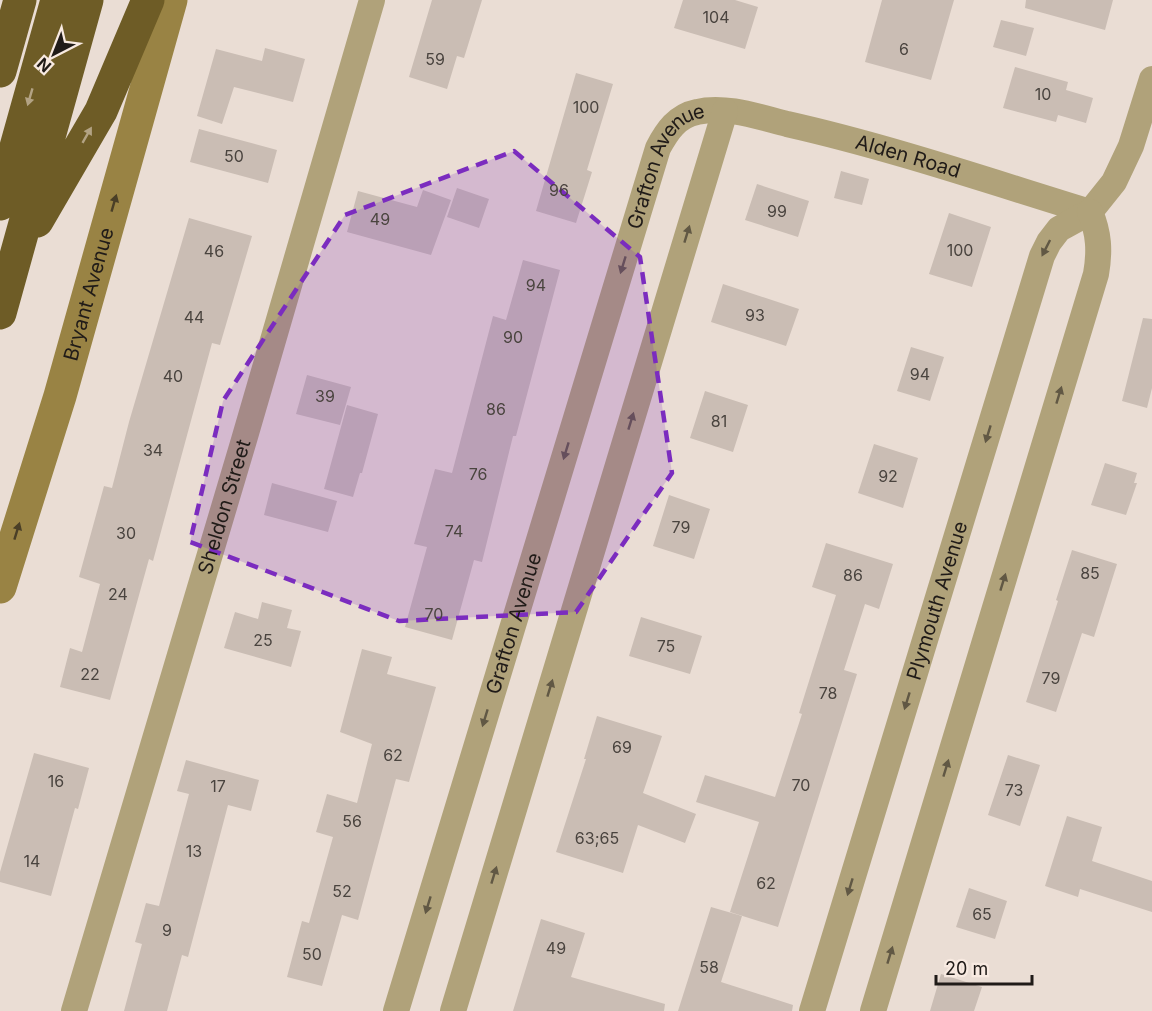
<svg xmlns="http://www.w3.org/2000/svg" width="1152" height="1011" viewBox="0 0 1152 1011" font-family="Inter,sans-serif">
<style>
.building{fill:#cabdb4}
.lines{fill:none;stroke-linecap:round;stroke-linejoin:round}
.street{stroke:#b0a27a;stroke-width:26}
.secondary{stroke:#998344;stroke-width:33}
.highway{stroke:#6e5c26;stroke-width:33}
.oneway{fill:#b3a384}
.oneway2{fill:#4a3f27}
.oneway3{fill:#615844}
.marked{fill:#7b2cbf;fill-opacity:0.2;stroke:#7b2cbf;stroke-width:4.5;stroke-dasharray:12 8;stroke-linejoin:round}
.labels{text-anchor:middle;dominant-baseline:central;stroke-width:4.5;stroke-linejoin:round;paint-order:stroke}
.number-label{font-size:16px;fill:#4a443f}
.street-label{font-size:20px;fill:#201b18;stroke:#f8eae1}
</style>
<rect width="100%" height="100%" fill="#eaddd4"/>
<!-- building -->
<path class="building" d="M432 0H482L464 58 457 56 447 89 409 77Z
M683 0H735L758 7 745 49 674 28Z
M882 0H954L931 80 865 62Z
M1026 0H1113L1105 30 1025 8Z
M1001 20 1034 28 1026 56 993 47Z
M265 48 305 59 293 102 234 87 222 124 197 116 216 49 262 61Z
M1015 67 1068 82 1066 90 1093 98 1086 123 1058 115 1056 122 1003 108Z
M576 73 613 84 587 170 592 172 576 223 536 211Z
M199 129 277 150 268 183 190 162Z
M841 171 869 179 862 205 834 198Z
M757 184 809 201 798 237 745 220Z
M457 188 489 199 479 228 447 217Z
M423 190 451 200 431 255 347 232 358 191 417 207Z
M949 213 991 227 972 287 929 274Z
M189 218 252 236 220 345 212 343 153 561 149 559 110 700 60 687 70 648 82 652 100 584 79 577 104 486 112 488 129 422Z
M523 260 560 270 516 436H513L482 562 474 560 452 640 405 627 427 547 414 544 435 469 452 473 493 316 506 320Z
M723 284 799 309 786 346 711 322Z
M1143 318 1152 319V388L1147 408 1122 401Z
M911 347 944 357 930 401 897 391Z
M307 375 351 387 340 425 296 414Z
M705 391 748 405 733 452 690 438Z
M347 405 378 414 362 473H360L353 497 324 489Z
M874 444 918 458 903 508 858 493Z
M1105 463 1137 473 1134 483H1137L1126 515 1091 505Z
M272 483 337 501 328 532 264 515Z
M669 495 710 509 694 559 653 546Z
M826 543 893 564 879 609 865 604 844 670 857 674 778 927 730 912 759 822 696 802 705 775 775 797 802 714 799 713 836 595 812 587Z
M1072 550 1117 564 1094 637 1082 633 1056 712 1026 702 1058 601 1056 600Z
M262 602 292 610 287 628 301 631 291 667 224 648 235 612 258 619Z
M641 617 702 636 690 674 629 656Z
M362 649 392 657 387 674 436 687 409 782 396 779 358 920 342 915 322 986 287 977 302 921 309 923 333 837 316 832 327 794 357 803 372 744 340 732Z
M597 716 662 736 643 793 696 814 685 843 638 825 623 873 556 852 586 759H584Z
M34 753 89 768 78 809 75 808 51 896 0 882V872Z
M1008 755 1040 765 1020 826 988 815Z
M186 760 259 780 251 811 228 805 188 957 182 955 167 1011H124L142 944 135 942 146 903 159 906 189 794 177 791Z
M1067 816 1102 827 1092 861 1152 881V912L1080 889 1078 897 1045 886Z
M969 888 1007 901 995 939 956 927Z
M711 907 742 916 721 982 793 1005 792 1011H678Z
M541 919 585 933 571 977 665 1004 664 1011H513Z
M941 974 982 987 974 1011H930Z"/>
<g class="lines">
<!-- street -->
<g class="street">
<path id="s1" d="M74 1011 244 440 372 0"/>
<path id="s2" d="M396 1011 658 148C667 131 677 116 697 112 725 105 759 117 787 124 889 147 989 181 1090 212"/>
<path d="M453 1011 725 111"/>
<path id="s3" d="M812 1011 1042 256 1049 242 1059 229 1090 212 1114 182 1131 146 1152 79"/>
<path d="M873 1011 1096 274C1100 251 1099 233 1090 212"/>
</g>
<!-- secondary -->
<path class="secondary" id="s4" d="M0 587 60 396 171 0"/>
<!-- highway -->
<path class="highway" d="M0 71 20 0
M0 204 57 0
M37 221 101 111 148 0
M0 313 87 0"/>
</g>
<!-- one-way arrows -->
<defs><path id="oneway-solid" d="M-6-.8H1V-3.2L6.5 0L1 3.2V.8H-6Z" transform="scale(1.5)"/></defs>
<g class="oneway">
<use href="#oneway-solid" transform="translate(30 97) rotate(106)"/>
<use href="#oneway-solid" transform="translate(87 135) rotate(-60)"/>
</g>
<g class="oneway2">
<use href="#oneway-solid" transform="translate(114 203) rotate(-74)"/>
<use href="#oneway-solid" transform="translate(17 531) rotate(-73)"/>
</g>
<g class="oneway3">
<use href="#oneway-solid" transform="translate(687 234) rotate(-73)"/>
<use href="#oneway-solid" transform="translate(1046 248) rotate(117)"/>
<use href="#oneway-solid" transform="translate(623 265) rotate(107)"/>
<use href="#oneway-solid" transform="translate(1059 395) rotate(-73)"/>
<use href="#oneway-solid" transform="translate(631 421) rotate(-73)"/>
<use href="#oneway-solid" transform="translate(988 434) rotate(107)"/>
<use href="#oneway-solid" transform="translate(566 451) rotate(107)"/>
<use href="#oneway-solid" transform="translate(1003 582) rotate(-73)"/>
<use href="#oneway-solid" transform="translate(550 688) rotate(-73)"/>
<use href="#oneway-solid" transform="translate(907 701) rotate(107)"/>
<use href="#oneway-solid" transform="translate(485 718) rotate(107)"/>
<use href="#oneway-solid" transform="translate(946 768) rotate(-73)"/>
<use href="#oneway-solid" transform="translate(494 875) rotate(-73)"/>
<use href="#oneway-solid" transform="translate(850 887) rotate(107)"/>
<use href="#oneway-solid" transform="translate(428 905) rotate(107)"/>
<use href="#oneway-solid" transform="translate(890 955) rotate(-73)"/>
</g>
<!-- marked area -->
<path class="marked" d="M514 151 640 257 672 473 576 612 399 621 190 542 223 401 345 215Z"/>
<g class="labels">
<!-- number labels -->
<g class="number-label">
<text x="716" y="17">104</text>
<text x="904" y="49">6</text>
<text x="435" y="59">59</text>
<text x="1043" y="94">10</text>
<text x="586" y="107">100</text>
<text x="234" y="156">50</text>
<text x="559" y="190">96</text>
<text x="777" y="211">99</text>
<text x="380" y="219">49</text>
<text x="960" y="250">100</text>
<text x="214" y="251">46</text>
<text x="536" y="285">94</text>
<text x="755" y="315">93</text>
<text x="194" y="317">44</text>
<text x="513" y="337">90</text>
<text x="920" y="374">94</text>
<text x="173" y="376">40</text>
<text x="325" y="396">39</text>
<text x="496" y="409">86</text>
<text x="719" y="421">81</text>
<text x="153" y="450">34</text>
<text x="478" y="474">76</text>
<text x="888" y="476">92</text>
<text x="681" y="527">79</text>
<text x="454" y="531">74</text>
<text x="126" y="533">30</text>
<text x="1090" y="573">85</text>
<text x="853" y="575">86</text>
<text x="118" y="594">24</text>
<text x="434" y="614">70</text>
<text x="263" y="640">25</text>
<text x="666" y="646">75</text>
<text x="90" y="674">22</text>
<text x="1051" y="678">79</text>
<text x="828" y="693">78</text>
<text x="622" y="747">69</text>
<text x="393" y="755">62</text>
<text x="56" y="781">16</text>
<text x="801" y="785">70</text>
<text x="218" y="786">17</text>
<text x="1014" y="790">73</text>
<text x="352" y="821">56</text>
<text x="597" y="838">63;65</text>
<text x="194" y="851">13</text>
<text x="32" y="861">14</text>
<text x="766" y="883">62</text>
<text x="342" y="891">52</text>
<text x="982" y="914">65</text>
<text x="167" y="930">9</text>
<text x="556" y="948">49</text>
<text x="312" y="954">50</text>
<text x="709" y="967">58</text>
</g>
<!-- street labels -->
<g class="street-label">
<text stroke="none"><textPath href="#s2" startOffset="1174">Alden Road</textPath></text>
<text stroke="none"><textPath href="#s2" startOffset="891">Grafton Avenue</textPath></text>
<text stroke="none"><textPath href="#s4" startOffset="306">Bryant Avenue</textPath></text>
<text stroke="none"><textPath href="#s1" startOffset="526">Sheldon Street</textPath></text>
<text stroke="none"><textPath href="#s3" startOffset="429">Plymouth Avenue</textPath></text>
<text stroke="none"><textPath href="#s2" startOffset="405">Grafton Avenue</textPath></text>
</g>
</g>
<!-- north arrow -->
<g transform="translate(54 54) rotate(222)" stroke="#f8eae1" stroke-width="4.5" paint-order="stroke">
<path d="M0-4.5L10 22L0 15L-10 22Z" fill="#201b18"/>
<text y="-9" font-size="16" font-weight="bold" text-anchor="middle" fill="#201b18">N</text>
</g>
<!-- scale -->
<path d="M936 975v9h96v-9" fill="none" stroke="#201b18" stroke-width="3"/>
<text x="945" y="975" font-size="18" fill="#201b18" stroke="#f8eae1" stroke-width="4.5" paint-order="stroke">20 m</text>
</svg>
